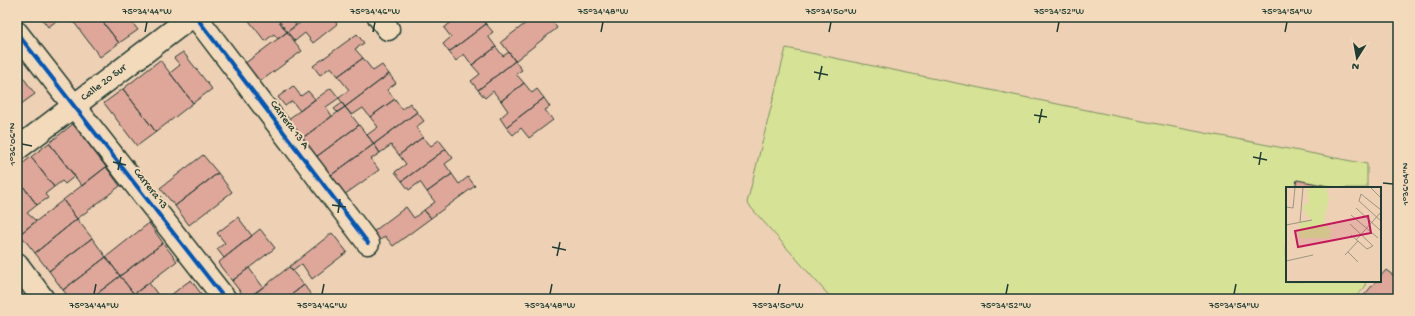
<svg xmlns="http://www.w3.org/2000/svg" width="1415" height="316" viewBox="0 0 1415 316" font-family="'Gochi Hand',sans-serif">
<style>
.green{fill:#d6e295;stroke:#7a9064}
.building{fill:#dfa69a;stroke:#1f3d34}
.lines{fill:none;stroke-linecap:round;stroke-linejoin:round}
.minor-casing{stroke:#1f3d34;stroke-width:25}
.minor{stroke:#f2daba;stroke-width:22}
.cycleway-casing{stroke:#f2daba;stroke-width:6}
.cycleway{stroke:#0057b8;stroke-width:4}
.ticks{fill:none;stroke:#1f3d34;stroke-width:1.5}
.labels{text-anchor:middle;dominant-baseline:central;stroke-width:4;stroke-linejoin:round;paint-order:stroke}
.street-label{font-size:11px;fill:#1f3d34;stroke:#f2daba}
.inset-road{fill:none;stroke:#9b9581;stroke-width:1}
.view{fill:#c2185b;fill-opacity:0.15;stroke:#c2185b;stroke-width:2}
.inset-edge{fill:none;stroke:#1f3d34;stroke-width:2}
.neatline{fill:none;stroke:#1f3d34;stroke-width:1.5}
.ticks-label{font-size:10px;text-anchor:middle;fill:#1f3d34}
</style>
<rect width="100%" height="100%" fill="#eed0b4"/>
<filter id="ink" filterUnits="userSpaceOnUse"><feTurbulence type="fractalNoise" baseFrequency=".025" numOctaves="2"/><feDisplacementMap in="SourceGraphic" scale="8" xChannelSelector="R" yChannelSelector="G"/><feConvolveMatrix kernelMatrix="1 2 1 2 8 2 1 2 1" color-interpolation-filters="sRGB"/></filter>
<g filter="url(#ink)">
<!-- green -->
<path class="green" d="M786 48 1111 115 1367 164V188H1287V281H1365V287L1354 299H832L747 203Z"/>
<!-- building -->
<path class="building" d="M43 17H62L48 27 41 18Z
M70 17H99L119 43 100 57Z
M99 17H128L138 30 119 43Z
M128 17H142L133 23Z
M246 17H276L287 32 278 39 274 34 265 41Z
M276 17H297L293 20 296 25 287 32Z
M308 17H332L337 24 313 43 305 33 295 41 287 32Z
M458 17H473L474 19 481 17 486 24 449 52 443 44 451 37 444 28Z
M534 17H549L557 28 515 61 501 42Z
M486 24 493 32 488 36 496 47 472 65 464 54 456 61 449 52Z
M287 32 302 51 258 83 244 64Z
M357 34 364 43 355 49 363 58 338 76 331 67 320 75 313 66Z
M496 47 503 56 509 52 515 61 478 90 471 81 480 74 472 65Z
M183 52 212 89 193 103 170 73 180 65 174 58Z
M363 58 373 71 382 65 389 74 345 107 339 98 349 90 338 76Z
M160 60 193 103 156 132 123 89Z
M515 61 522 70 516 74 524 83 501 101 493 91 485 98 478 90Z
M17 69 35 94 17 107Z
M389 74 396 83 387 90 395 99 370 117 363 108 352 115 345 107Z
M524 83 532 93 537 89 544 98 506 127 500 118 508 111 501 101Z
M293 86 301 96 308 91 315 99 300 111 292 101 285 106 278 97Z
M331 88 339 98 326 107 332 116 301 139 287 120Z
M123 89 156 132 137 146 104 103Z
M544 98 550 107 545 110 553 120 529 138 521 128 513 135 506 127Z
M395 99 402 109 410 103 417 112 374 144 367 135 378 127 370 117Z
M342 103 345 107 337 112 334 109Z
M345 107 359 125 316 157 301 139Z
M417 112 424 121 416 127 423 137 399 155 391 145 380 153 374 144Z
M73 124 106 167 82 186 49 143Z
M359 125 374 144 330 176 316 157Z
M423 137 431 146 439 140 446 149 402 181 395 172 406 164 399 155Z
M49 143 75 176 65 184 62 181 54 187 31 157Z
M374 144 380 153 371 159 379 170 344 195 330 176Z
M446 149 453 158 445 164 452 174 427 192 420 182 409 190 402 181Z
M203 155 218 173 175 206 160 188Z
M31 157 54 187 45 194 48 198 37 205 17 178V168Z
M106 167 120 186 77 219 63 200Z
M218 173 232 192 189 225 175 206Z
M452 174 459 184 468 177 475 186 431 218 424 210 435 202 427 192Z
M17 178 37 205 27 213 36 221 20 234 17 229Z
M1297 180 1333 187 1295 188Z
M63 200 77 219 35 253 20 234Z
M406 207 414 218 424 210 431 218 393 246 385 236 379 241 373 232Z
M238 217 252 236 224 258 217 249 225 243 217 233Z
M77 219 92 238 49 271 35 253Z
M149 223 163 243 120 276 106 257Z
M260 229 275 248 232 281 218 263Z
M332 233 347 252 312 279 302 264 293 271 289 267Z
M92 238 106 257 63 290 49 271Z
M163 243 177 261 134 294 120 276Z
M106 257 120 276 90 299H70L63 290Z
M289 267 304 285 286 299H248Z
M249 268 263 287 246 299 232 281Z
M1386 270 1398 279V299H1361L1376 281H1380V277Z
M120 276 134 294 128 299H90Z
M191 280 205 299H166L185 284Z
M149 283 161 299H138L134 294Z
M304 285 314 299H286Z"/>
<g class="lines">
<!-- minor casing -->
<g class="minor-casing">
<path id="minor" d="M196 17 368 243
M379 17 388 29
M17 33 225 299
M17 149 191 17
M17 264 43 299"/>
</g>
<!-- minor -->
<use href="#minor" class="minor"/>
<!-- cycleway casing -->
<g class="cycleway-casing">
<path id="cycleway" d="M196 17 368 243
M17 33 225 299"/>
</g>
<!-- cycleway -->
<use href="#cycleway" class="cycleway"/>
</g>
</g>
<!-- ticks -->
<path class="ticks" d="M145 32 147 22M373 32 375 22M601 32 603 22M829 32 831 22M1057 32 1059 22M1285 32 1287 22M814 72 828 75M819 80 822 66M1034 115 1047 117M1039 123 1042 109M22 144 32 146M1253 157 1267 160M113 162 126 165M1259 165 1261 152M118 170 121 157M1383 183 1393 184M332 205 346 207M338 213 340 199M552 247 566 250M557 256 560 242M94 294 96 284M322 294 324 284M550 294 552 284M778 294 780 284M1006 294 1008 284M1234 294 1236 284"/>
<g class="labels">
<!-- street labels -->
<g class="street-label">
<text transform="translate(104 83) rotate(-37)">Calle 20 Sur</text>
<text transform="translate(289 125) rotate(53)">Carrera 13 A</text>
<text transform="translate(150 189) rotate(52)">Carrera 13</text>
</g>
</g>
<!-- overview -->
<g transform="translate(1286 187)">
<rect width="95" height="95" fill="#eed0b4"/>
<path d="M23 0H40L43 12 37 37 45 43 44 51H13L14 35 26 33 22 28H18L22 25 16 21 23 15 21 7Z" fill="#d6e295"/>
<path class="inset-road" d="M84 0 95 11M0 20 7 21 9 0M70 21 95 44M95 23 75 7 73 14 95 34M65 28 92 51M14 35 17 0M64 37 87 59 81 62 65 48M0 38 26 33M70 53 95 25M62 65 72 75M59 68 72 54M0 74 27 68"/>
<path class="view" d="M82 29 85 46 12 60 9 44Z"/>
<rect width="95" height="95" class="inset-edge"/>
</g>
<!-- margin -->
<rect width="1415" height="316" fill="none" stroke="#f2daba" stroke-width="44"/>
<!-- north arrow -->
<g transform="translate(1357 58) rotate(191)" stroke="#f2daba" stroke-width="3" paint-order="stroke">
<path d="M0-3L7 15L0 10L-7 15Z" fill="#1f3d34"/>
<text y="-6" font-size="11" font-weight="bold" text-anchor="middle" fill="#1f3d34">N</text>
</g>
<rect x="22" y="22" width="1371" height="272" class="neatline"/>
<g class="ticks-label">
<text x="147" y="14">75°34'44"W</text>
<text x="375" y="14">75°34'46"W</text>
<text x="603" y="14">75°34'48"W</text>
<text x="831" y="14">75°34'50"W</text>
<text x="1059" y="14">75°34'52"W</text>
<text x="1287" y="14">75°34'54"W</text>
<text transform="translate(11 144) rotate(-90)" y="4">1°36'06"N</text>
<text transform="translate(1404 184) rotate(-90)" y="4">1°36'04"N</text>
<text x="94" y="308">75°34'44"W</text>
<text x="322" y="308">75°34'46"W</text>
<text x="550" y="308">75°34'48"W</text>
<text x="778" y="308">75°34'50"W</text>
<text x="1006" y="308">75°34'52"W</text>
<text x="1234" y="308">75°34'54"W</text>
</g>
</svg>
